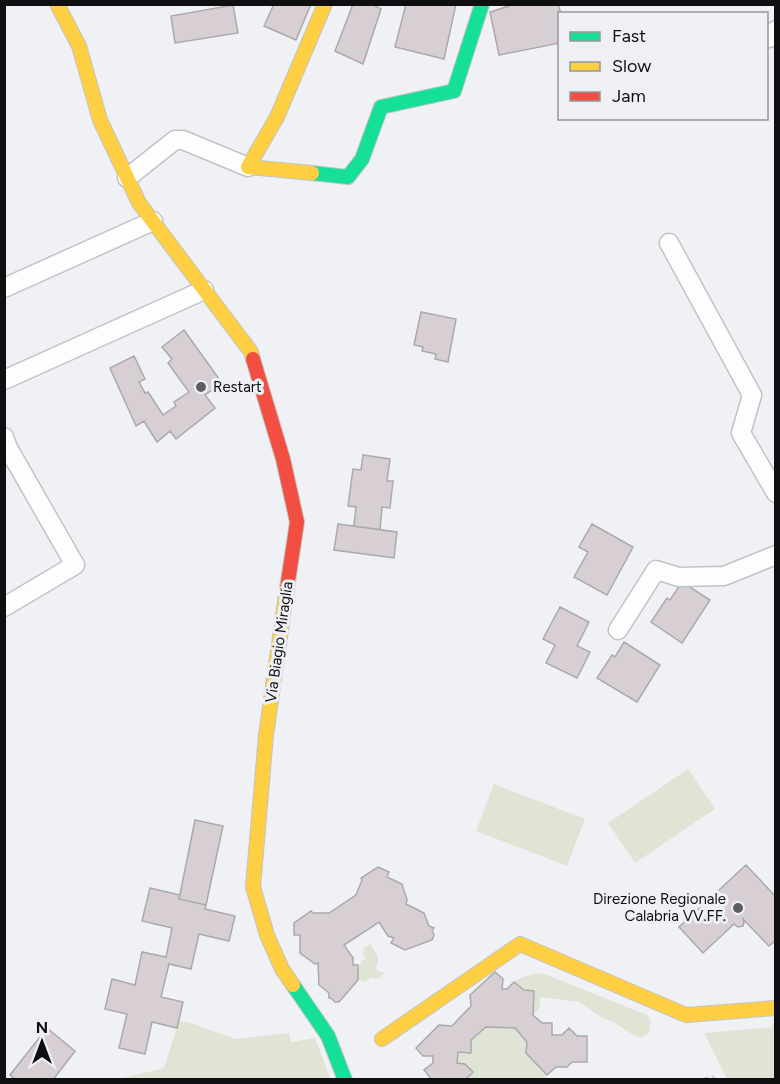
<svg xmlns="http://www.w3.org/2000/svg" width="780" height="1084" viewBox="0 0 780 1084" font-family="Figtree,sans-serif">
<style>
.green{fill:#e0e4d5}
.building{fill:#d8cfd5;stroke:#aaa9ab;stroke-width:1.5}
.lines{fill:none;stroke-linecap:round;stroke-linejoin:round}
.street-casing{stroke:#c2c3c6;stroke-width:21}
.fast-casing{stroke:#c2c3c6;stroke-width:16}
.slow-casing{stroke:#c2c3c6;stroke-width:16}
.jam-casing{stroke:#c2c3c6;stroke-width:16}
.path{stroke:#cfcfd0;stroke-width:3;stroke-dasharray:4.5 3;stroke-linecap:butt}
.street{stroke:#fdfdfe;stroke-width:18}
.fast{stroke:#16e098;stroke-width:14}
.slow{stroke:#ffcf43;stroke-width:14}
.jam{stroke:#f24e42;stroke-width:14}
.poi-dot{fill:#5e5e61;stroke:#eff0f6;stroke-width:2}
.labels{text-anchor:middle;dominant-baseline:central;stroke-width:6;stroke-linejoin:round;paint-order:stroke}
.poi-label{font-size:15px;fill:#0f0f11;stroke:#eff0f6;text-anchor:start}
.street-label{font-size:15px;fill:#0f0f11;stroke:#eff0f6}
</style>
<rect width="100%" height="100%" fill="#f0f1f5"/>
<!-- green -->
<path class="green" d="M688 769 715 809 635 863 608 823Z
M494 784 585 819 567 866 476 831Z
M370 944 378 956V961L376 968 379 972 385 973 377 979 371 978 364 982 358 980C358 971 358 963 366 958L363 954 364 948Z
M542 973 647 1015 651 1022 649 1033 640 1038 635 1036 615 1023 601 1017 579 1002 541 997 539 1009 533 1015 534 991 524 990 514 982C523 976 532 974 542 973Z
M179 1021 191 1023 235 1039 289 1033 291 1042 315 1038 331 1080H115L164 1068Z
M775 1023V1079H727L704 1033 773 1027 772 1024Z
M486 1027 515 1028 527 1042 526 1053 547 1075 543 1079H465L473 1072 465 1064 457 1063 458 1052 471 1053V1041Z"/>
<!-- building -->
<path class="building" d="M274 4H311L296 40 264 26Z
M353 4H372L381 9 363 64 335 51Z
M406 4H456L444 59 395 47Z
M515 4H558L561 14 560 43 499 55 490 12Z
M233 5 238 33 175 43 171 16Z
M421 312 456 319 448 362 435 359 436 354 422 351 423 347 414 345Z
M184 330 222 383 205 395 215 408 176 439 170 431 157 442 144 421 136 426 110 368 134 356 145 379 139 382 145 393 148 392 163 415 176 406 174 402 189 392 168 363 172 359 162 347Z
M363 455 390 459 387 481H393L390 508 382 507 380 530 397 532 394 558 334 550 338 524 354 526 356 507 348 506 353 469 361 470Z
M338 524 397 532 394 558 334 550Z
M592 524 633 547 607 595 574 577 588 552 579 547Z
M682 582 710 600 682 643 651 622 667 598 670 600Z
M560 607 589 622 577 646 590 652 577 678 546 663 555 645 543 639Z
M624 642 660 665 637 702 597 678 612 655 615 657Z
M195 820 223 826 206 905 179 899Z
M746 865 776 897V940L769 946 743 919 744 923 743 926 738 927 734 924 703 953 679 927Z
M378 867 389 872 387 877 402 884 407 900 406 904 424 913 429 926 434 928 432 930 434 935 432 940 405 950 391 943 394 938 388 936 379 922 344 945 353 958V965H358V980L339 1002H335L331 998H329V993L319 985 318 963 315 964 300 953V935H294V923L311 911 313 913H329L356 895 362 880 361 878Z
M150 888 180 895 179 899 206 905 205 909 235 916 229 941 199 934 191 969 169 964 161 997 183 1002 177 1028 152 1022 145 1054 119 1048 127 1014 105 1009 112 979 135 985 142 952 166 957 172 928 142 921Z
M495 972 503 979 502 989H507L514 982 524 990 534 991 533 1015 542 1023H552V1035H562L569 1028 577 1036H587V1062H572L567 1067H556L547 1075 526 1053 527 1042 515 1028 486 1027 471 1040V1053L458 1052 457 1063 465 1064 473 1072 465 1080H432L424 1070 433 1063V1056H423L416 1048 439 1025 452 1026 471 1006 470 995Z
M47 1028 75 1051 53 1080H16L10 1075Z"/>
<g class="lines">
<!-- street casing -->
<g class="street-casing">
<path id="street" d="M769 38 776 30
M127 178 175 140H183L248 167
M669 243 752 395 741 433 776 493
M4 288 153 221
M4 380 204 290
M4 437 8 448 75 565 4 607
M618 630 656 570 679 577 724 576 776 555"/>
</g>
<!-- fast casing -->
<g class="fast-casing">
<path id="fast" d="M312 173 348 177 362 159 381 107 454 91 482 4
M293 985 328 1036 345 1080"/>
</g>
<!-- slow casing -->
<g class="slow-casing">
<path id="slow" d="M57 4 79 46 100 120 139 203 251 352 253 359
M312 173 248 167 277 117 325 4
M287 588 266 735 253 887 267 935 282 969 293 985
M382 1039 520 944 686 1015 776 1008"/>
</g>
<!-- jam casing -->
<g class="jam-casing">
<path id="jam" d="M253 359 283 459 297 522 287 588"/>
</g>
<!-- path -->
<path class="path" d="M697 1080 713 1077 715 1080"/>
<!-- street -->
<use href="#street" class="street"/>
<!-- fast -->
<use href="#fast" class="fast"/>
<!-- slow -->
<use href="#slow" class="slow"/>
<!-- jam -->
<use href="#jam" class="jam"/>
</g>
<!-- markers -->
<g class="poi-dot">
<circle cx="201" cy="387" r="6"/>
<circle cx="738" cy="908" r="6"/>
</g>
<g class="labels">
<!-- poi labels -->
<g class="poi-label">
<text x="213" y="387">Restart</text>
<text x="726" y="899" text-anchor="end">Direzione Regionale<tspan x="726" dy="17">Calabria VV.FF.</tspan></text>
</g>
<!-- street labels -->
<g class="street-label">
<text transform="translate(279 642) rotate(-82)">Via Biagio Miraglia</text>
</g>
</g>
<!-- border -->
<rect width="780" height="1084" fill="none" stroke="#0f0f11" stroke-width="12"/>
<!-- legend -->
<rect x="558" y="12" width="210" height="108" fill="#eff0f6" stroke="#95969a" stroke-width="1.5"/>
<rect x="570" y="32" width="30" height="9" fill="#16e098" stroke="#95969a" stroke-width="1.5"/>
<text x="612" y="42" font-size="18" fill="#0f0f11">Fast</text>
<rect x="570" y="62" width="30" height="9" fill="#ffcf43" stroke="#95969a" stroke-width="1.5"/>
<text x="612" y="72" font-size="18" fill="#0f0f11">Slow</text>
<rect x="570" y="92" width="30" height="9" fill="#f24e42" stroke="#95969a" stroke-width="1.5"/>
<text x="612" y="102" font-size="18" fill="#0f0f11">Jam</text>
<!-- north arrow -->
<g transform="translate(42 1042)" stroke="#eff0f6" stroke-width="4.5" paint-order="stroke">
<path d="M0-4.5L10 22L0 15L-10 22Z" fill="#0f0f11"/>
<text y="-9" font-size="16" font-weight="bold" text-anchor="middle" fill="#0f0f11">N</text>
</g>
</svg>
